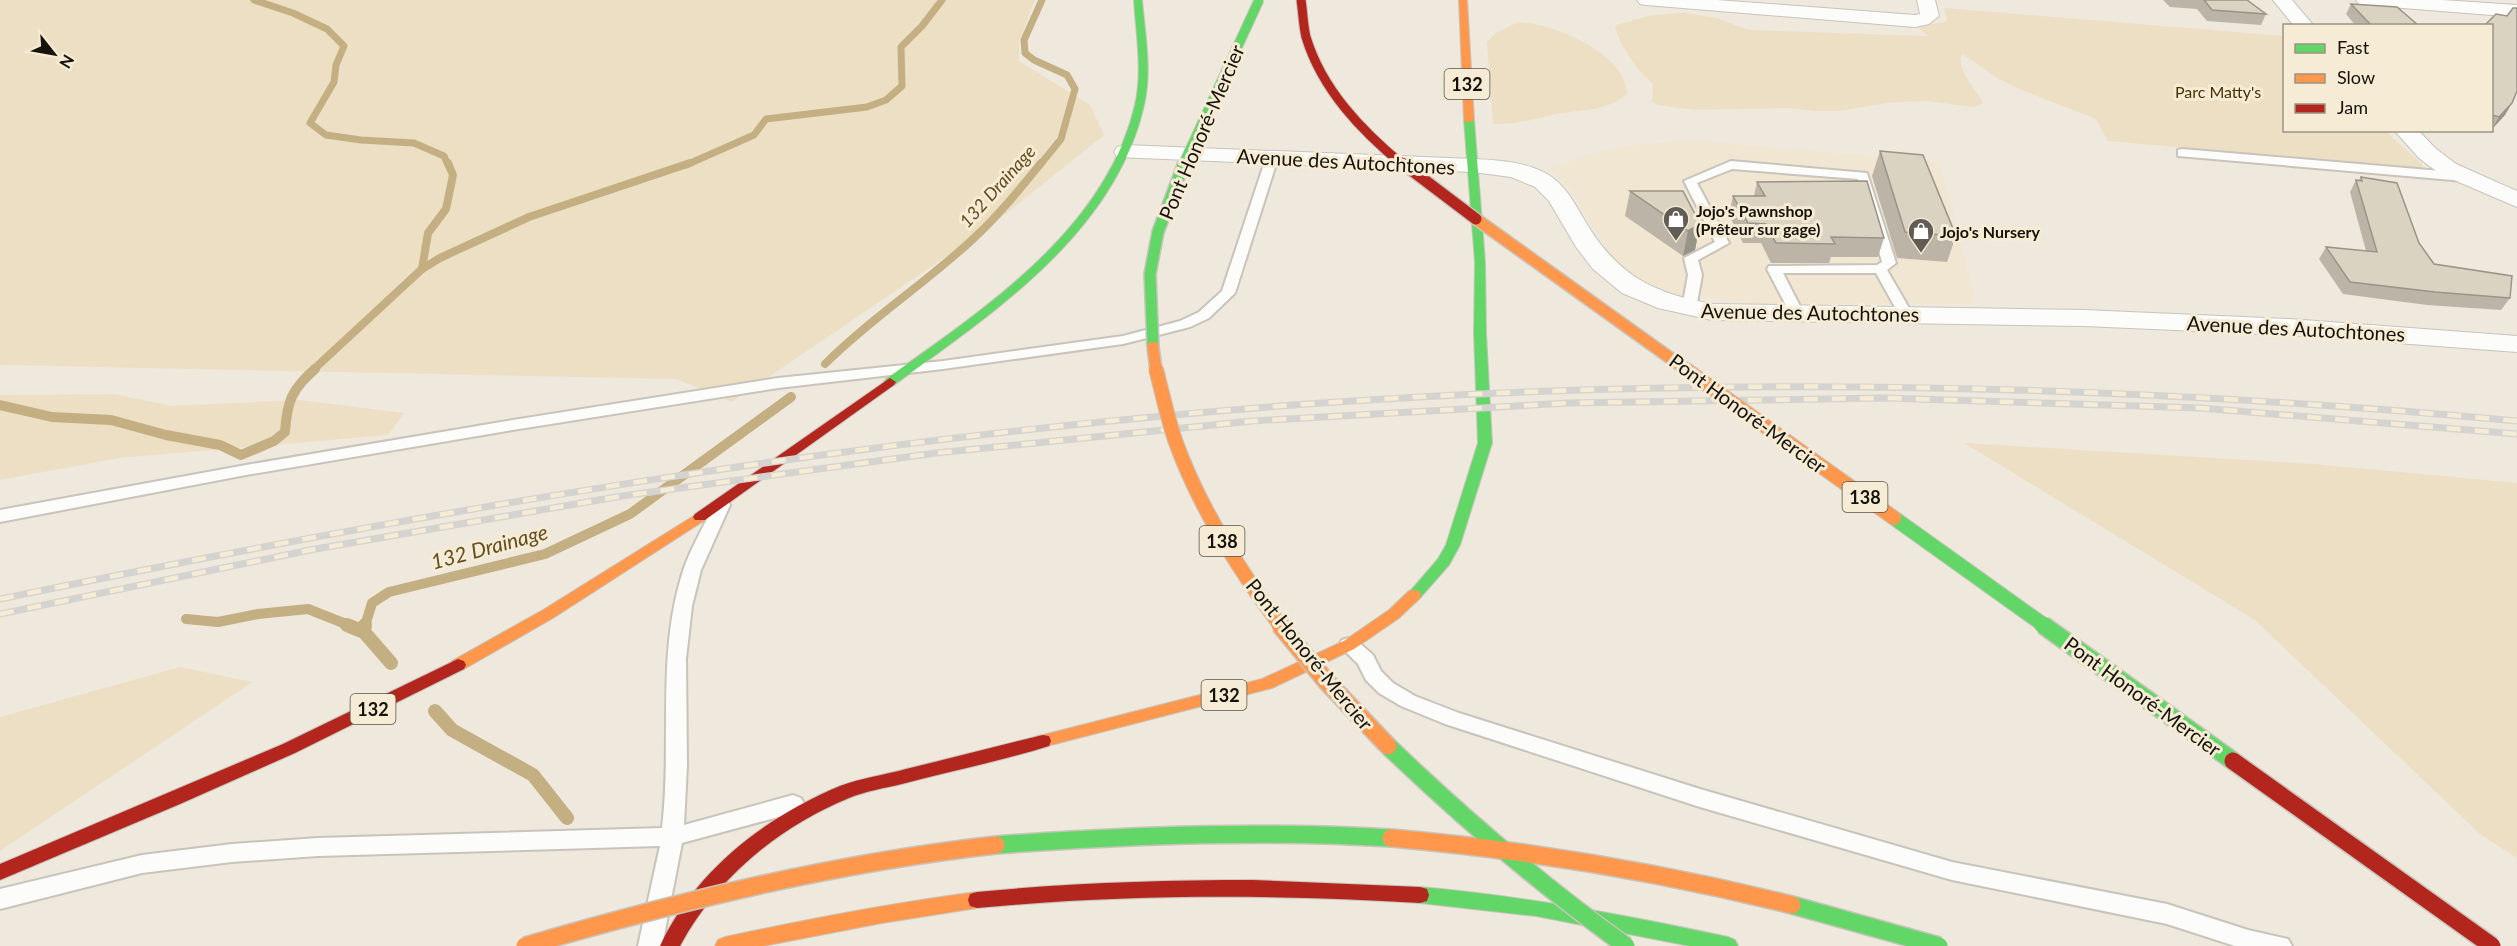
<svg xmlns="http://www.w3.org/2000/svg" width="2517" height="946" viewBox="0 0 2517 946" font-family="Lato,sans-serif">
<style>
.built{fill:#f0e6d1}
.green{fill:#ecdfc3}
.lines{fill:none;stroke-linecap:round;stroke-linejoin:round}
.stream-far3{stroke:#c4af82;stroke-width:7}
.stream-far2{stroke:#c4af82;stroke-width:8}
.stream-far1{stroke:#c4af82;stroke-width:10}
.stream{stroke:#c4af82;stroke-width:14}
.lane-casing{stroke:#c8c4bb;stroke-width:4}
.street-casing{stroke:#c8c4bb;stroke-width:2}
.fast-casing{stroke:#c8c4bb;stroke-width:2}
.slow-casing{stroke:#c8c4bb;stroke-width:2}
.jam-casing{stroke:#c8c4bb;stroke-width:2}
.lane{fill:#fcfcfa;fill-rule:evenodd}
.street{fill:#fcfcfa;fill-rule:evenodd}
.fast{fill:#63d668;fill-rule:evenodd}
.slow{fill:#ff974d;fill-rule:evenodd}
.jam{fill:#b3261e;fill-rule:evenodd}
.rail-casing{stroke:#d4d3cf;stroke-width:7}
.rail{stroke:#f6ebd5;stroke-width:4.5;stroke-dasharray:14;stroke-linecap:butt}
.fast-bridge-far3-casing{stroke:#c8c4bb;stroke-width:11;stroke-linecap:butt}
.fast-bridge-far2-casing{stroke:#c8c4bb;stroke-width:14;stroke-linecap:butt}
.fast-bridge-far1-casing{stroke:#c8c4bb;stroke-width:16;stroke-linecap:butt}
.fast-bridge-casing{stroke:#c8c4bb;stroke-width:20;stroke-linecap:butt}
.slow-bridge-far2-casing{stroke:#c8c4bb;stroke-width:14;stroke-linecap:butt}
.slow-bridge-far1-casing{stroke:#c8c4bb;stroke-width:16;stroke-linecap:butt}
.slow-bridge-casing{stroke:#c8c4bb;stroke-width:20;stroke-linecap:butt}
.jam-bridge-far2-casing{stroke:#c8c4bb;stroke-width:11;stroke-linecap:butt}
.jam-bridge-far1-casing{stroke:#c8c4bb;stroke-width:14;stroke-linecap:butt}
.jam-bridge-casing{stroke:#c8c4bb;stroke-width:20;stroke-linecap:butt}
.fast-bridge-far3{stroke:#63d668;stroke-width:9}
.fast-bridge-far2{stroke:#63d668;stroke-width:11}
.fast-bridge-far1{stroke:#63d668;stroke-width:14}
.fast-bridge{stroke:#63d668;stroke-width:17}
.slow-bridge-far2{stroke:#ff974d;stroke-width:11}
.slow-bridge-far1{stroke:#ff974d;stroke-width:14}
.slow-bridge{stroke:#ff974d;stroke-width:17}
.jam-bridge-far2{stroke:#b3261e;stroke-width:9}
.jam-bridge-far1{stroke:#b3261e;stroke-width:11}
.jam-bridge{stroke:#b3261e;stroke-width:17}
.wall{fill:#bcb5a7}
.shaded-wall{fill:#999488}
.building{fill:#dbd3c2;stroke:#999488;stroke-width:1.5}
.labels{text-anchor:middle;dominant-baseline:central;stroke-width:6;stroke-linejoin:round;paint-order:stroke}
.far-park-label{font-size:16px;fill:#453100;stroke:#f6ebd5}
.far-poi-label{font-size:16px;font-weight:bold;fill:#15120a;stroke:#f6ebd5;text-anchor:start}
.shield{fill:#f6ebd5;stroke:#585347;stroke-width:1.5}
.shield-label{font-size:18px;font-weight:bold;fill:#15120a}
.far-water-label{font-size:18px;font-style:italic;fill:#614d1e;stroke:#f6ebd5}
.street-label{font-size:20px;fill:#15120a;stroke:#f6ebd5}
.water-label{font-size:21px;font-style:italic;fill:#614d1e;stroke:#f6ebd5}
</style>
<rect width="100%" height="100%" fill="#eee8dd"/>
<!-- built -->
<path class="built" d="M1698 141 1940 162 1976 304H1753L1675 294 1645 282 1613 260 1570 188 1557 175 1546 170 1587 155 1629 145Z"/>
<!-- green -->
<path class="green" d="M0 0H1035L1019 41V61L1090 105 1104 135 988 228 732 402 677 379 0 365Z
M1944 8 2284 36V130L2385 131 2422 164V168L2108 141 2096 119 2022 90 1999 79 1962 54C1956 71 1976 88 1983 103L1974 107 1927 101 1887 103 1839 111H1816L1787 108 1696 110 1658 105 1652 102 1653 84C1635 67 1624 52 1615 28L1616 25 1653 15 1684 13 1716 18 1749 30 1928 36 1917 26 1945 22 1947 19Z
M1518 22C1552 23 1627 53 1627 94 1606 112 1582 109 1557 114 1534 119 1516 125 1493 124L1487 42 1496 33Z
M114 394 171 406 299 400 404 413 388 435 119 458 0 480V395Z
M1964 443 2313 464 2517 483V858L2480 834 2255 620Z
M180 667 252 682 0 851V717Z"/>
<g class="lines">
<!-- stream-far3 -->
<path class="stream-far3" d="M254 0 293 13 327 29 344 46 336 65 334 82 310 123 326 135 361 140 414 143 444 156 448 165
M686 165 754 135 766 119 867 107 886 100 902 86 901 47 922 26 942 0
M1040 165 1061 139 1075 89 1067 75 1034 60 1025 53 1024 40 1042 0"/>
<!-- stream-far2 -->
<path class="stream-far2" d="M422 269 428 233 446 209 453 175 448 163
M825 364C871 318 926 283 973 239 998 216 1020 189 1041 163
M313 370 422 269 440 258 529 217 690 163"/>
<!-- stream-far1 -->
<path class="stream-far1" d="M0 405 52 417 111 420 166 435 220 445 241 455 274 441 285 432C287 401 292 389 315 369
M186 619 218 622 258 614 308 609 351 626
M365 626 372 603 389 592 545 554 630 514 791 397"/>
<!-- stream -->
<path class="stream" d="M347 625 364 632
M365 625 364 632 391 663
M435 711 452 730 533 775 567 818"/>
<!-- lane casing -->
<g class="lane-casing">
<path id="lane" d="M2182 149 2464 173 2470 177 2464 181 2178 156V150Z
M1272 154 1278 158 1235 293 1209 318 1190 327 1123 344 943 369 778 388 507 431 246 475 0 522V510L246 465 507 421 778 378 943 361 1123 336 1180 321 1199 312 1222 291 1266 158Z
M1731 161 1867 173 1896 263 1887 270 1913 315 1911 318H1901L1876 273H1783L1804 314 1802 317H1792L1767 269 1769 266 1877 265 1882 262 1858 179 1732 169 1697 183 1729 243 1698 260 1702 275 1696 308 1689 312 1684 311 1682 308 1688 275 1684 258 1715 242 1684 181Z
M722 500 728 501 730 505 701 570 692 606 686 659 687 766 684 825 793 795 801 798 804 804 801 810 793 813 682 843 662 946H638L660 846 318 856 232 862 142 873 0 909V889L142 855 232 844 318 838 662 828C672 746 657 661 680 581 687 554 702 530 714 505L716 501Z
M1349 638 1356 640 1373 655 1381 671 1393 683 1415 696 1459 713 1700 789 1952 862 2167 904 2248 930 2288 939 2292 946H2235L2167 924 1952 880 1700 807 1445 724 1401 706 1379 693 1366 680 1358 664 1339 645 1342 640Z"/>
</g>
<!-- street casing -->
<g class="street-casing">
<path id="street" d="M1637 0H1717L1915 15 1920 14 1917 0H1935L1939 16 1929 24 1915 27 1646 5 1640 4Z
M2273 0H2292L2314 26H2294Z
M2356 0H2442L2517 5V17L2365 5 2359 4Z
M2394 130H2418L2435 148 2456 164 2517 191V207L2440 174 2419 158Z
M1125 145 1473 159C1498 160 1532 162 1553 178 1569 190 1578 210 1588 226 1620 277 1654 293 1712 304L2084 310 2290 319 2517 336V352L2290 335 2084 326 1712 320 1658 308 1622 293 1593 269 1576 247 1549 201 1535 187 1511 177 1473 172 1117 157 1114 152 1117 147Z"/>
</g>
<!-- fast casing -->
<g class="fast-casing">
<path id="fast" d="M1134 0H1142C1145 34 1152 71 1144 105 1116 232 993 313 894 385H886L884 382 886 379C984 309 1106 230 1135 105 1143 71 1136 34 1134 0Z
M1469 117 1474 120 1485 262 1486 333 1492 443 1460 545 1449 565 1419 599H1409L1407 595 1438 559 1446 545 1478 443 1474 333 1475 262 1464 120Z
M1420 887C1524 896 1626 915 1728 937L1735 940 1738 946H1690L1536 916 1420 903 1413 901 1411 895 1413 889Z"/>
</g>
<!-- slow casing -->
<g class="slow-casing">
<path id="slow" d="M1459 0H1467L1474 120 1469 123 1464 120Z
M700 512 705 514 707 517 705 520 553 618 464 669 458 671 452 669 450 665 452 661 543 610Z
M1414 590 1419 591 1421 595 1419 599 1399 618 1354 649 1272 688 1043 747 1037 746 1035 741 1037 736 1043 735 1262 679 1344 641 1389 610 1409 591Z
M977 892 984 894 986 900 984 906 977 908 882 923 763 946H715L718 940 725 937C809 919 892 903 977 892Z"/>
</g>
<!-- jam casing -->
<g class="jam-casing">
<path id="jam" d="M890 378 896 382 894 385 705 520H695L693 517 695 514Z
M458 659 464 661 466 665 464 669 295 753 180 804 0 880V864L283 744Z
M1043 735 1049 736 1051 741 1049 746C1001 761 951 771 902 784 885 788 866 791 849 798 778 827 716 879 680 946H660C695 871 765 817 840 786 861 778 884 775 906 769 952 758 997 746 1043 735Z
M1253 880 1420 887 1427 889 1429 895 1427 901 1420 903C1272 894 1125 894 977 908L970 906 968 900 970 894 977 892C1069 883 1161 880 1253 880Z"/>
</g>
<!-- lane -->
<use href="#lane" class="lane"/>
<!-- street -->
<use href="#street" class="street"/>
<!-- fast -->
<use href="#fast" class="fast"/>
<!-- slow -->
<use href="#slow" class="slow"/>
<!-- jam -->
<use href="#jam" class="jam"/>
<!-- rail casing -->
<g class="rail-casing">
<path id="rail" d="M0 599C437 509 876 434 1322 403 1721 375 2119 384 2517 421
M0 614 310 550 622 496 936 453 1252 421 1568 403 1885 398 2201 408 2517 434"/>
</g>
<!-- rail -->
<use href="#rail" class="rail"/>
<!-- fast-bridge-far3 casing -->
<g class="fast-bridge-far3-casing">
<path id="fast-bridge-far3" d="M1183 165 1259 0"/>
</g>
<!-- fast-bridge-far2 casing -->
<g class="fast-bridge-far2-casing">
<path id="fast-bridge-far2" d="M1153 347 1150 274 1158 232 1184 163"/>
</g>
<!-- fast-bridge-far1 casing -->
<g class="fast-bridge-far1-casing">
<path id="fast-bridge-far1" d="M1894 518 2045 626"/>
</g>
<!-- fast-bridge casing -->
<g class="fast-bridge-casing">
<path id="fast-bridge" d="M2043 625 2233 761
M1388 746C1463 818 1541 885 1626 946
M996 845C1128 835 1259 830 1391 838
M1792 905 1939 946"/>
</g>
<!-- slow-bridge-far2 casing -->
<g class="slow-bridge-far2-casing">
<path id="slow-bridge-far2" d="M1476 219 1687 370
M1153 347 1156 370"/>
</g>
<!-- slow-bridge-far1 casing -->
<g class="slow-bridge-far1-casing">
<path id="slow-bridge-far1" d="M1156 369C1162 392 1167 416 1175 440 1199 507 1238 569 1281 626
M1685 369 1894 518"/>
</g>
<!-- slow-bridge casing -->
<g class="slow-bridge-casing">
<path id="slow-bridge" d="M1280 625 1326 681 1388 746
M1391 838C1527 850 1660 872 1792 905
M525 946C680 901 835 863 996 845"/>
</g>
<!-- jam-bridge-far2 casing -->
<g class="jam-bridge-far2-casing">
<path id="jam-bridge-far2" d="M1301 0C1303 12 1303 25 1306 37 1322 90 1362 131 1403 165"/>
</g>
<!-- jam-bridge-far1 casing -->
<g class="jam-bridge-far1-casing">
<path id="jam-bridge-far1" d="M1402 163 1476 219"/>
</g>
<!-- jam-bridge casing -->
<g class="jam-bridge-casing">
<path id="jam-bridge" d="M2233 761 2492 946"/>
</g>
<!-- fast-bridge-far3 -->
<use href="#fast-bridge-far3" class="fast-bridge-far3"/>
<!-- fast-bridge-far2 -->
<use href="#fast-bridge-far2" class="fast-bridge-far2"/>
<!-- fast-bridge-far1 -->
<use href="#fast-bridge-far1" class="fast-bridge-far1"/>
<!-- fast-bridge -->
<use href="#fast-bridge" class="fast-bridge"/>
<!-- slow-bridge-far2 -->
<use href="#slow-bridge-far2" class="slow-bridge-far2"/>
<!-- slow-bridge-far1 -->
<use href="#slow-bridge-far1" class="slow-bridge-far1"/>
<!-- slow-bridge -->
<use href="#slow-bridge" class="slow-bridge"/>
<!-- jam-bridge-far2 -->
<use href="#jam-bridge-far2" class="jam-bridge-far2"/>
<!-- jam-bridge-far1 -->
<use href="#jam-bridge-far1" class="jam-bridge-far1"/>
<!-- jam-bridge -->
<use href="#jam-bridge" class="jam-bridge"/>
</g>
<!-- wall -->
<path class="wall" d="M2163 0H2247L2266 14 2261 25 2207 21 2197 9 2170 7Z
M2351 4 2419 26H2356L2346 14Z
M2492 26 2505 115 2492 129Z
M1880 151 1956 236 1947 262 1897 258 1872 176Z
M2361 177 2419 243 2434 264 2510 298 2501 310 2427 305 2343 294 2319 259 2326 247 2366 251 2350 192 2356 180H2359Z
M1757 182 1884 238 1878 257H1831L1829 263H1771L1761 243H1743L1729 215 1733 196H1754Z
M1630 191 1700 224 1695 250 1683 256 1625 216Z"/>
<!-- shaded-wall -->
<path class="shaded-wall" d="M2512 103 2505 115 2492 129 2499 117Z
M1700 224 1695 250 1683 256 1688 231Z"/>
<!-- building -->
<path class="building" d="M2204 0H2247L2266 14 2212 10Z
M2351 4 2397 7 2419 26H2372Z
M2513 8H2517V91L2512 103 2499 117 2492 115V26H2484L2496 14 2507 16Z
M1880 151 1923 155 1956 236 1905 232Z
M2361 177 2397 183 2419 243 2434 264 2512 276 2510 298 2435 292 2350 282 2326 247 2377 252 2356 180 2362 181Z
M1867 181 1884 238 1831 237 1835 244 1776 243 1766 224 1748 223 1733 196H1765L1757 182Z
M1630 191H1683L1700 224 1688 231Z"/>
<!-- icons -->
<defs>
<g id="shop-pin" transform="scale(1.35)"><path d="M0 17L-7.5 6A9.5 9.5 0 1 1 7.5 6Z" fill="#615d54" stroke="#f6ebd5"/><path d="M-5-2.5h2.3a2.7 3.5 0 0 1 5.4 0H5L5.5 6h-11ZM-1.5-2.5h3a1.5 2.3 0 0 0-3 0Z" fill="#fff"/></g>
</defs>
<g fill-rule="evenodd">
<use href="#shop-pin" x="1676" y="219"/>
<use href="#shop-pin" x="1921" y="231"/>
</g>
<g class="labels">
<!-- far-park labels -->
<g class="far-park-label">
<text x="2218" y="91">Parc Matty's</text>
</g>
<!-- far-poi labels -->
<g class="far-poi-label">
<text x="1696" y="210">Jojo's Pawnshop<tspan x="1696" dy="18">(Prêteur sur gage)</tspan></text>
<text x="1940" y="231">Jojo's Nursery</text>
</g>
<!-- shield labels -->
<g class="shield">
<rect x="1444.5" y="69" width="45" height="30" rx="4.5"/>
<rect x="1842.5" y="482" width="45" height="30" rx="4.5"/>
<rect x="1199.5" y="526" width="45" height="30" rx="4.5"/>
<rect x="1201.5" y="680" width="45" height="30" rx="4.5"/>
<rect x="350.5" y="694" width="45" height="30" rx="4.5"/>
</g>
<g class="shield-label">
<text x="1467" y="84">132</text>
<text x="1865" y="497">138</text>
<text x="1222" y="541">138</text>
<text x="1224" y="695">132</text>
<text x="373" y="709">132</text>
</g>
<!-- far-water labels -->
<g class="far-water-label">
<text transform="translate(997 186) rotate(-48)">132 Drainage</text>
</g>
<!-- street labels -->
<g class="street-label">
<text transform="translate(1201 132) rotate(-67)">Pont Honoré-Mercier</text>
<text transform="translate(1346 161) rotate(3)">Avenue des Autochtones</text>
<text transform="translate(1810 312) rotate(1)">Avenue des Autochtones</text>
<text transform="translate(2296 328) rotate(3)">Avenue des Autochtones</text>
<text transform="translate(1748 413) rotate(36)">Pont Honoré-Mercier</text>
<text transform="translate(1310 654) rotate(51)">Pont Honoré-Mercier</text>
<text transform="translate(2143 696) rotate(36)">Pont Honoré-Mercier</text>
</g>
<!-- water labels -->
<g class="water-label">
<text transform="translate(489 546) rotate(-15)">132 Drainage</text>
</g>
</g>
<!-- legend -->
<rect x="2283" y="24" width="210" height="108" fill="#f6ebd5" stroke="#9c9484" stroke-width="1.5"/>
<rect x="2295" y="44" width="30" height="9" fill="#63d668" stroke="#9c9484" stroke-width="1.5"/>
<text x="2337" y="54" font-size="18" fill="#15120a">Fast</text>
<rect x="2295" y="74" width="30" height="9" fill="#ff974d" stroke="#9c9484" stroke-width="1.5"/>
<text x="2337" y="84" font-size="18" fill="#15120a">Slow</text>
<rect x="2295" y="104" width="30" height="9" fill="#b3261e" stroke="#9c9484" stroke-width="1.5"/>
<text x="2337" y="114" font-size="18" fill="#15120a">Jam</text>
<!-- north arrow -->
<g transform="translate(54 54) rotate(121)" stroke="#f6ebd5" stroke-width="4.5" paint-order="stroke">
<path d="M0-4.5L10 22L0 15L-10 22Z" fill="#15120a"/>
<text y="-9" font-size="16" font-weight="bold" text-anchor="middle" fill="#15120a">N</text>
</g>
</svg>
